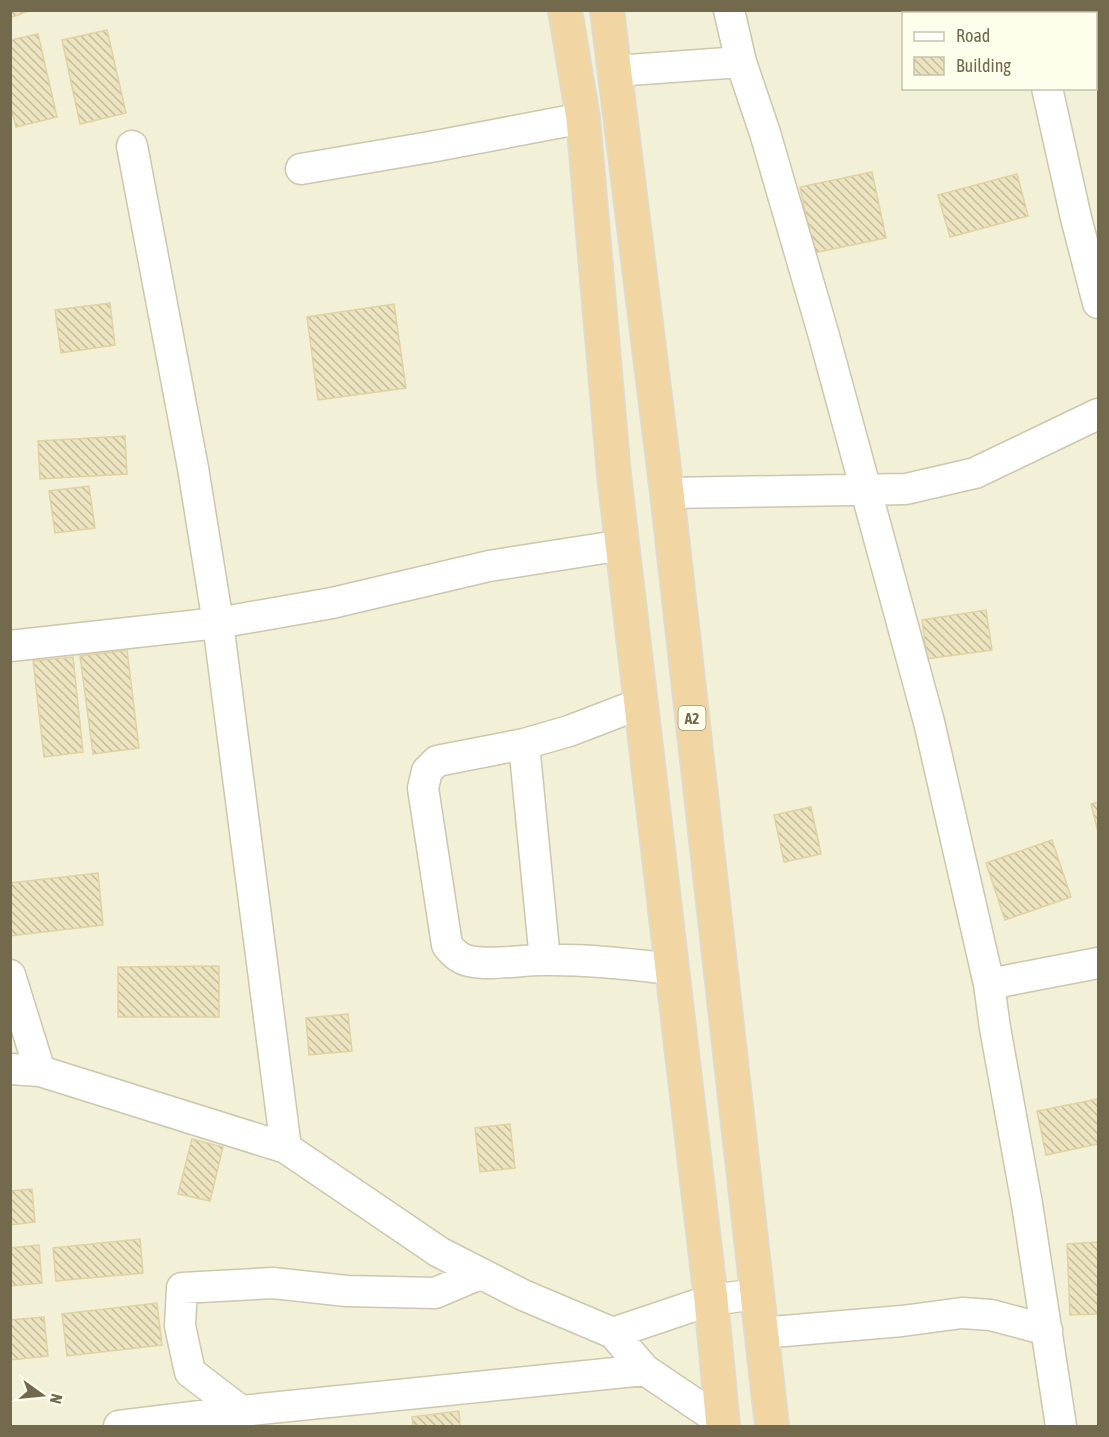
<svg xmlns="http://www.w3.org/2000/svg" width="1109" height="1437" viewBox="0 0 1109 1437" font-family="'Asap Condensed',sans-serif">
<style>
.residential{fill:#f2f0d6;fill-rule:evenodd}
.building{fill:url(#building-back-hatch);stroke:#e0d2a2;stroke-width:1.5}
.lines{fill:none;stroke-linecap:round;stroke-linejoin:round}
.minor-casing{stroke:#ccc7ae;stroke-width:33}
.highway-casing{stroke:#dddbd4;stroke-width:36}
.minor{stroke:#fff;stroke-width:30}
.highway{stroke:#f1d5a2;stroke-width:33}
.labels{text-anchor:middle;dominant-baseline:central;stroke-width:4.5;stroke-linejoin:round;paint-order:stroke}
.shield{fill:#fefeed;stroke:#9d967d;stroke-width:1.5}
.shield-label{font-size:15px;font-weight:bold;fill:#73694d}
</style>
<defs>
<pattern id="building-back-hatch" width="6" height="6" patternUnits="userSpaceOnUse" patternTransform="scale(1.5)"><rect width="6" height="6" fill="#ece3bf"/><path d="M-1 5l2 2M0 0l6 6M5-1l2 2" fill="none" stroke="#c4bc9d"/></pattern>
</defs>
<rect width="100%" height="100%" fill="#fbfbe7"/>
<!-- residential -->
<path class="residential" d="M11 11H1098V1426H11ZM904 14H1096V88H904Z"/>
<!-- building -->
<path class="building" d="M10 10H31L10 18Z
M107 30 126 113 80 124 62 40Z
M38 34 57 117 16 127 10 105V40Z
M872 172 886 238 813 253 800 187Z
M1017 174 1028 216 950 237 938 195Z
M110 303 115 345 61 353 55 310Z
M394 304 406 388 318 400 307 317Z
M125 436 127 474 40 479 38 441Z
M89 486 95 528 55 533 49 491Z
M986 610 992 650 927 659 922 620Z
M127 650 139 748 93 754 80 656Z
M73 657 83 752 44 757 33 661Z
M1098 802V832L1091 804Z
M811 807 821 854 784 862 774 815Z
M1052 840 1071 897 1005 920 986 863Z
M98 873 103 925 10 936V883Z
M219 966V1017H118V967Z
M348 1014 352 1051 309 1055 306 1018Z
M1098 1099V1144L1046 1155 1037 1111Z
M510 1124 515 1168 480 1172 475 1128Z
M192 1139 223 1147 210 1201 178 1194Z
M32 1189 35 1222 10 1225V1191Z
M140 1239 143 1273 56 1281 53 1248Z
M1098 1242V1314L1070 1315 1067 1244Z
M39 1245 42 1283 10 1286V1248Z
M157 1303 162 1345 67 1356 62 1314Z
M44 1317 48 1356 10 1360V1320Z
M459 1411 460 1426H413L412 1417Z"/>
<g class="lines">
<!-- minor casing -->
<g class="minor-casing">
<path id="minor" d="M729 10 741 62 765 133 824 336 929 722 989 984 995 1028 1027 1204 1061 1426
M1020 10 1022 14
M615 71 741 62
M1047 88 1076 218 1098 303
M132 146 193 468 218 623 286 1148
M301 169 436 146 583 118
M667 493 906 489 975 473 1098 414
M10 646 218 623 332 603 489 566 623 545
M642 703 569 731 524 744 437 761 427 771 423 788 447 945C453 953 459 959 469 961 492 966 519 960 543 960 585 959 630 964 672 969
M524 744 545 960
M10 975 40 1071
M989 984 1098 963
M10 1069 40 1071 286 1148 439 1252 523 1295 613 1333 645 1370 722 1422
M613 1333 711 1300 758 1294
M761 1333 902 1321 962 1313 991 1315 1047 1330
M240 1422 241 1411 190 1372 180 1326 182 1288 273 1283 347 1291 435 1293 480 1274
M119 1426 241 1411 645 1370"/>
</g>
<!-- highway casing -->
<g class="highway-casing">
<path id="highway" d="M565 10 583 118 614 475 711 1300 723 1426
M607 10 667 493 772 1426"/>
</g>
<!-- minor -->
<use href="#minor" class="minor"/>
<!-- highway -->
<use href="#highway" class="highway"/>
</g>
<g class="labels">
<!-- shield labels -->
<rect class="shield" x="678.5" y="706" width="27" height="24" rx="4.5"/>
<g class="shield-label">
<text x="692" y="718">A2</text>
</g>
</g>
<!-- border -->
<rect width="1109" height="1437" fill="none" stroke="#73694d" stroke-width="24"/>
<!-- legend -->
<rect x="902" y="12" width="195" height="78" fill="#fefeed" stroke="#c6c2ad" stroke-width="1.5"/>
<rect x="914" y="32" width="30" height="9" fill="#ffffff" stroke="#c6c2ad" stroke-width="1.5"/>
<text x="956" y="42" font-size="18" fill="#73694d">Road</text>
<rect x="914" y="57" width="30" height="18" fill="url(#building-back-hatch)" stroke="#c6c2ad" stroke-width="1.5"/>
<text x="956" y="72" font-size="18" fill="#73694d">Building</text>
<!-- north arrow -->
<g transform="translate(42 1395) rotate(105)" stroke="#fefeed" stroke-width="4.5" paint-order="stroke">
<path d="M0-4.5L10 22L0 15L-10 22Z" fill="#73694d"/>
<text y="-9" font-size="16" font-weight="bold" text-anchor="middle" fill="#73694d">N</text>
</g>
</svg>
